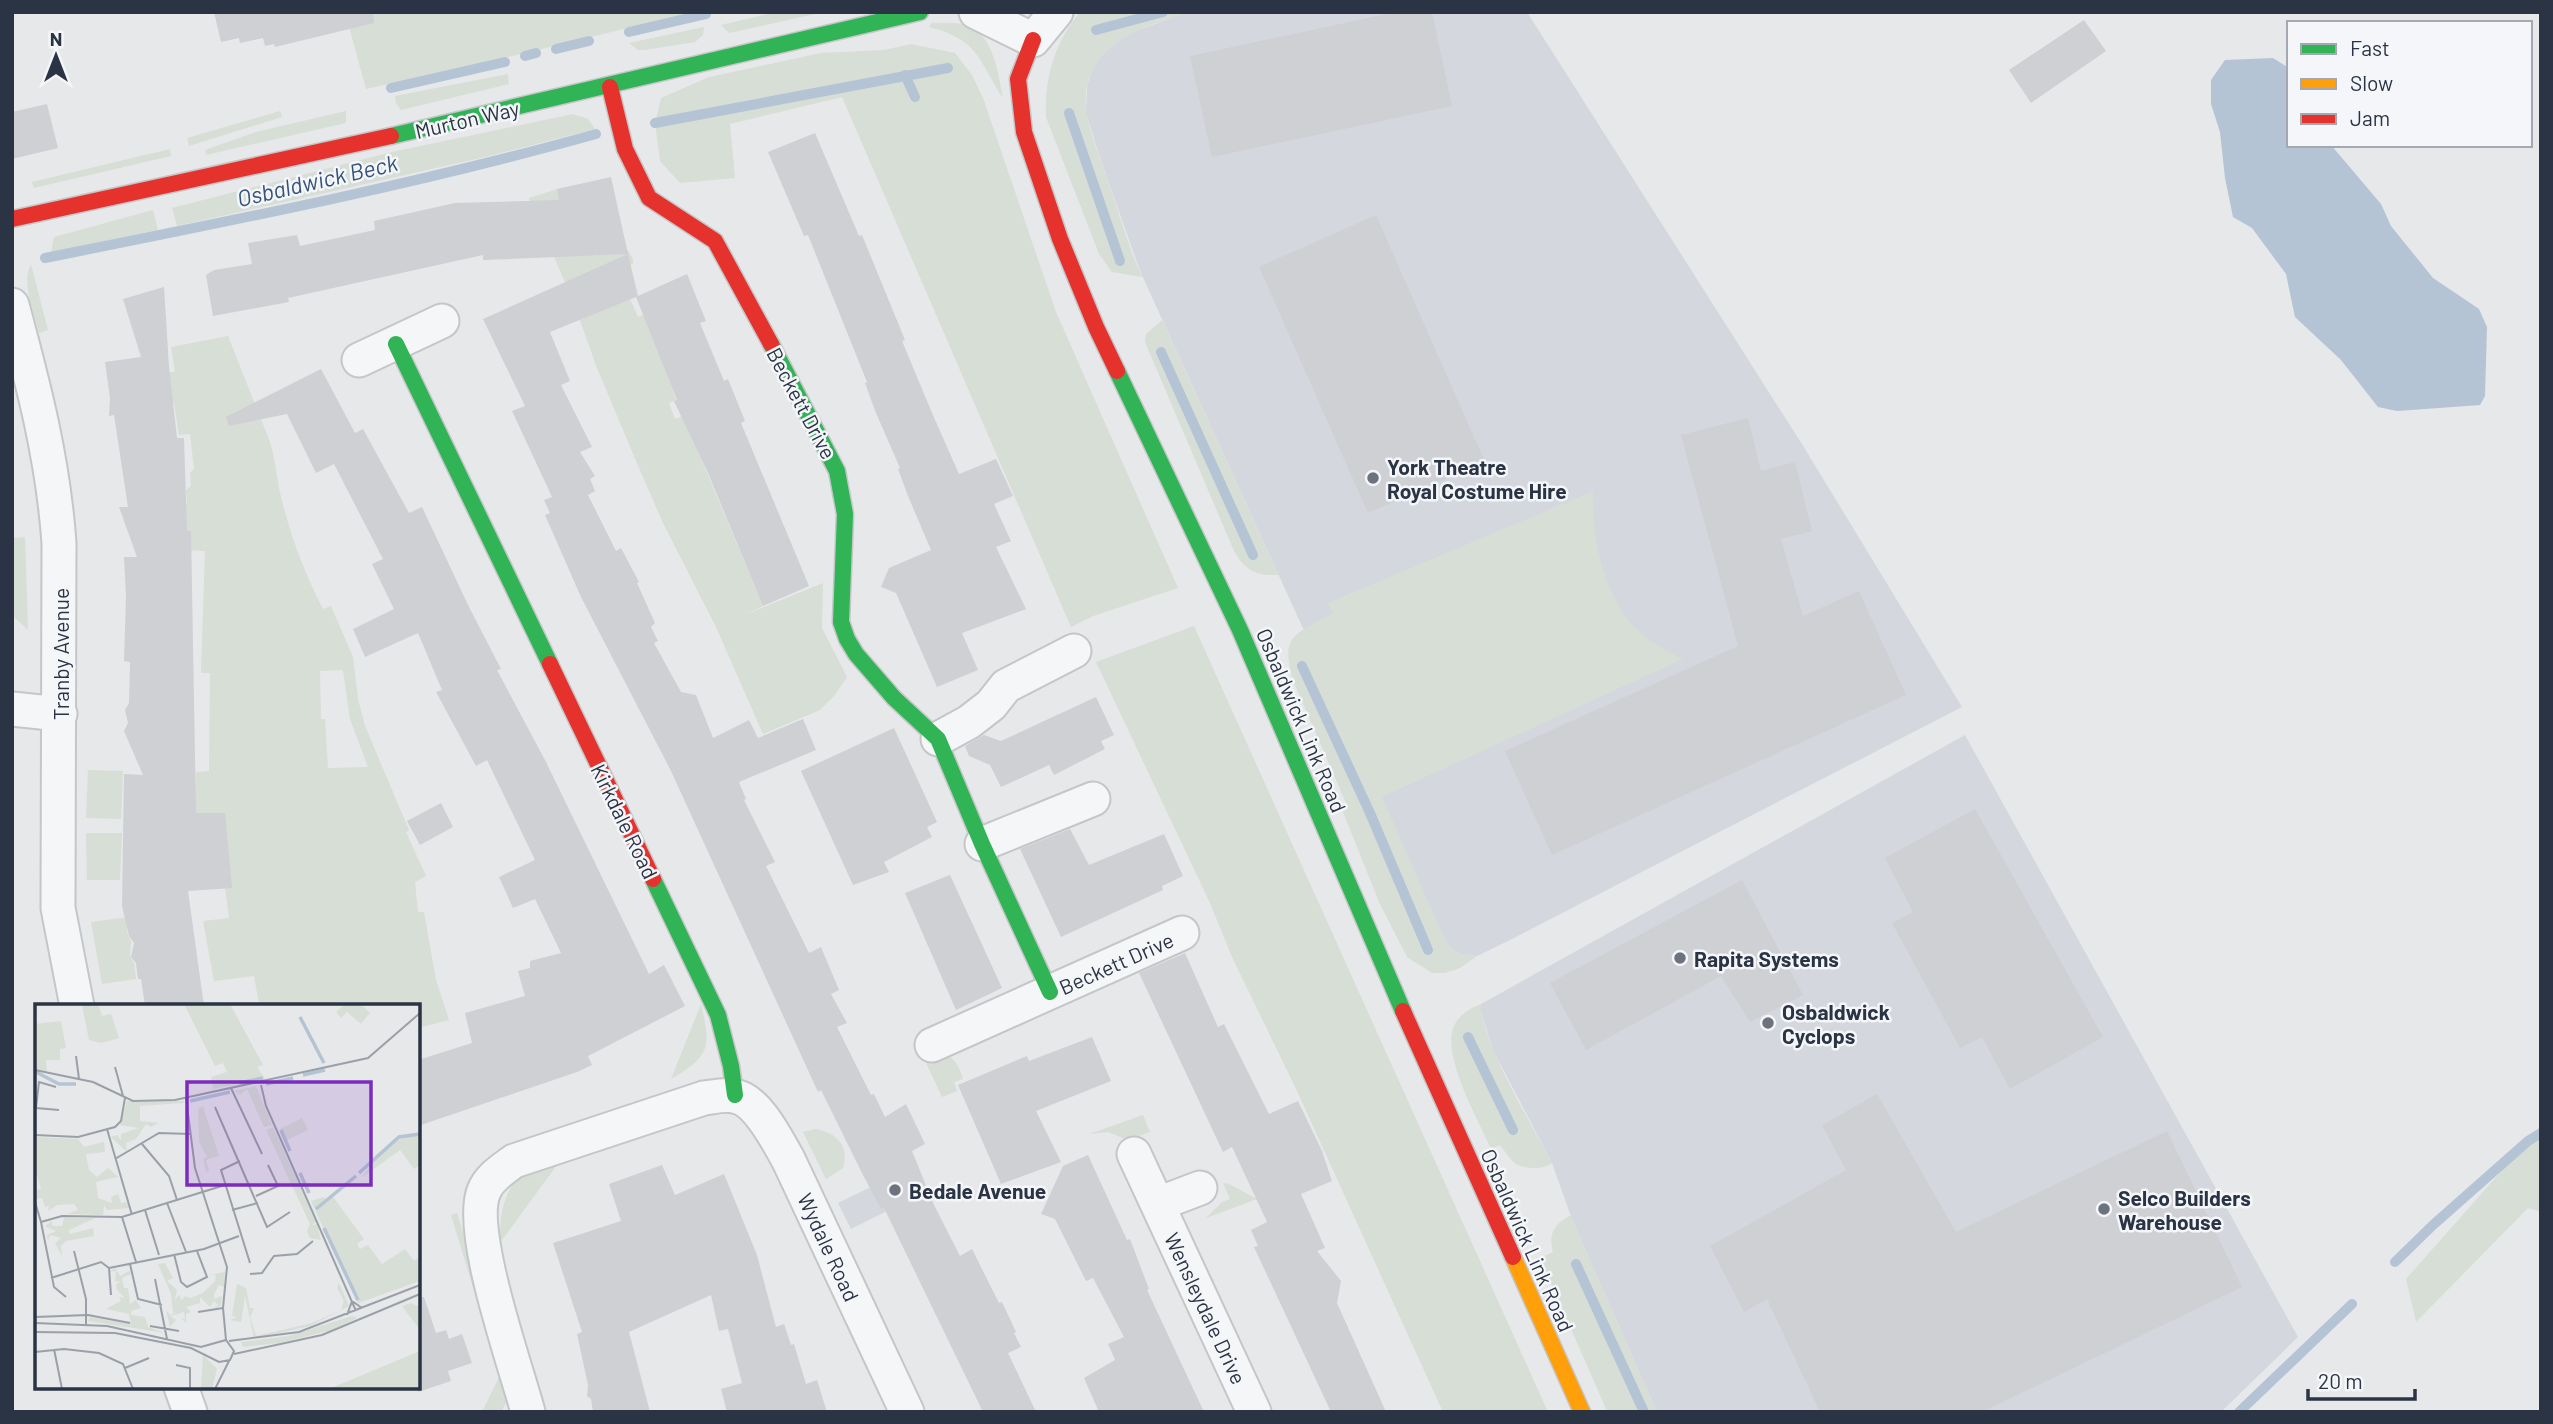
<svg xmlns="http://www.w3.org/2000/svg" width="2553" height="1424" viewBox="0 0 2553 1424" font-family="Barlow,sans-serif">
<style>
.built{fill:#d4d7dd}
.green{fill:#d6ded6;fill-rule:evenodd}
.water{fill:#b4c4d5}
.lines{fill:none;stroke-linecap:round;stroke-linejoin:round}
.stream{stroke:#b4c4d5;stroke-width:10}
.building{fill:#ced0d3}
.street-casing{stroke:#c4c6c8;stroke-width:37}
.fast-casing{stroke:#c4c6c8;stroke-width:19}
.slow-casing{stroke:#c4c6c8;stroke-width:19}
.jam-casing{stroke:#c4c6c8;stroke-width:19}
.street{stroke:#f5f6f7;stroke-width:33}
.fast{stroke:#30b455;stroke-width:16}
.slow{stroke:#ff9f0a;stroke-width:16}
.jam{stroke:#e5322d;stroke-width:16}
.poi-dot{fill:#6c737f;stroke:#f4f6f9;stroke-width:2.5}
.labels{text-anchor:middle;dominant-baseline:central;stroke-width:5;stroke-linejoin:round;paint-order:stroke}
.street-label{font-size:21px;fill:#2b3445;stroke:#f4f6f9}
.poi-label{font-size:21px;font-weight:bold;fill:#2b3445;stroke:#f4f6f9;text-anchor:start}
.water-label{font-size:23px;font-style:italic;fill:#34527a;stroke:#f4f6f9}
.inset-river{fill:none;stroke:#b4c4d5;stroke-width:3.5}
.inset-road{fill:none;stroke:#9ba0a8;stroke-width:2}
.view{fill:#7b2cbf;fill-opacity:0.15;stroke:#7b2cbf;stroke-width:3.5}
.inset-edge{fill:none;stroke:#2b3445;stroke-width:3.5}
</style>
<rect width="100%" height="100%" fill="#e6e8ea"/>
<!-- built -->
<path class="built" d="M1175 12H1527L1805 449 1962 707 1508 941 1477 956 1461 954 1453 950 1446 942 1140 271 1098 152 1086 113 1087 86 1092 70 1102 54 1115 44 1131 33 1173 17Z
M1965 735 2298 1337 2221 1412H1657L1573 1222 1552 1163 1493 1050 1481 1011V1004Z
M901 1172 915 1197 851 1229 838 1203Z"/>
<!-- green -->
<path class="green" d="M345 12H706L708 19 630 36 628 28 504 58 506 65 391 92 388 84 366 89Z
M777 12H824L729 33 721 25Z
M1080 12H1194C1143 24 1075 48 1087 115 1091 137 1100 159 1108 181 1119 213 1128 246 1142 277L1112 272 1099 254 1046 117C1045 76 1054 44 1080 12Z
M932 23C943 23 955 22 966 25 994 34 998 74 1003 98 978 59 978 39 929 27Z
M704 27 703 35 695 42 645 50H638L629 43Z
M911 44 955 53 972 75 983 98 1056 312 1178 588 1093 616 1071 627 842 97 730 124 735 178 680 183 660 161 655 123 661 98 709 77 821 53 884 50Z
M508 74 509 84 401 110 396 103 395 96Z
M280 111 282 117 189 146 187 138Z
M346 111V123L206 155 205 150 256 132Z
M573 114 588 119 595 129 481 158 177 226 172 208 392 152Z
M170 149 171 156 34 188 32 182Z
M557 189 569 250 592 247 594 256 627 249 633 259V264L576 283 630 299 638 317 647 313 676 400 669 403 675 419 683 416 763 606 742 616 823 583 822 628 847 677 834 696 820 710 763 734 716 627 663 523 639 468 597 368 573 301 529 198Z
M153 210 158 230 51 252 54 237Z
M31 264 48 330 39 333C34 312 21 283 31 264Z
M1162 320 1273 563 1279 575C1256 576 1246 571 1234 551L1145 342 1146 334Z
M228 336 270 442C276 462 277 482 282 501 292 540 305 574 323 609L331 606 353 657 358 699 365 726 409 830 406 832 426 876 415 882 418 912H424L436 980 449 1020 418 1028V1006L259 1004 254 976 214 981 203 921 229 918 225 888 193 834 196 772 209 771 210 673H201L205 551 178 550 174 505 187 504 186 490 191 486 190 473 194 469 190 434 179 435 174 403H167L162 373 175 372 171 347ZM343 670 350 719 368 767 328 768 325 719H321L320 671Z
M1593 491C1592 539 1603 599 1641 633 1654 644 1668 652 1683 659L1382 797 1446 942C1455 953 1463 954 1477 956L1460 968 1445 973H1432L1407 957 1379 902 1341 807 1346 803 1294 683C1279 635 1294 635 1333 613L1328 603Z
M25 537 28 630 12 615V538Z
M1194 626 1548 1412H1443L1297 1091 1232 957 1210 903 1096 662Z
M88 770 123 771 121 819 86 818Z
M86 833H122L120 880H87Z
M128 917 127 932 131 941 130 955 134 963 136 979 102 984 91 922Z
M701 1004C711 1046 711 1056 671 1079Z
M1481 1004C1481 1041 1533 1127 1552 1163 1543 1170 1526 1169 1516 1164 1510 1160 1505 1151 1500 1145L1491 1149C1479 1121 1439 1052 1455 1024 1460 1014 1471 1008 1481 1004Z
M921 1052C946 1054 955 1052 963 1079L954 1082 957 1091 942 1097Z
M1143 1115 1150 1132 1128 1140 1108 1132 1089 1134Z
M815 1129C836 1132 850 1146 843 1168L826 1179 803 1132Z
M2541 1134V1212L2528 1208 2416 1322 2406 1279 2528 1141Z
M565 1154 500 1243C499 1218 503 1188 525 1172 536 1164 553 1160 565 1154Z
M1223 1183 1229 1184 1257 1199 1206 1218 1222 1202 1230 1199Z
M457 1213 495 1337 507 1391 506 1403 501 1412H482L500 1375 451 1215Z
M1571 1215 1573 1222 1657 1412H1607L1603 1402 1540 1258 1553 1252C1548 1234 1554 1224 1571 1215Z"/>
<!-- water -->
<path class="water" d="M2273 58 2289 68V145H2331L2381 204 2391 226 2433 278 2479 309 2487 327 2485 396 2480 405 2397 411 2378 407 2341 360 2295 317 2286 274 2252 228 2233 217 2225 178 2220 132 2211 104V80L2225 60Z"/>
<g class="lines">
<!-- stream -->
<path class="stream" d="M1096 30 1163 12
M629 32 706 14
M556 49 589 41
M525 56 536 53
M905 75 915 97
M391 88 505 62
M1069 113 1120 261
M655 123 948 68
M45 258C230 221 414 185 596 134
M1161 352 1253 555
M1302 666 1370 813 1428 950
M1468 1037 1513 1130
M2395 1262 2433 1225 2528 1141 2541 1133
M1576 1264 1644 1412
M2239 1412 2352 1304"/>
</g>
<!-- building -->
<path class="building" d="M214 12H373L374 23 275 47 274 44 265 46 263 38 240 43 239 38 221 42Z
M1396 12H1432L1452 106 1212 157 1190 56Z
M2084 20 2106 51 2031 103 2009 70Z
M47 104 58 148 12 159V112Z
M815 133 859 236 862 235 905 340 902 341 932 413 959 474 996 459 1013 496 994 504 1011 541 996 547 1026 609 962 633 978 670 937 687 896 593 881 587 889 568 931 550 908 496 898 469 900 468 876 413 865 383 867 382 808 235 804 236 768 152Z
M611 177 628 254 483 260V255L288 298 289 302 213 316 206 275 214 270 252 264 248 243 297 235 300 246 375 230 374 221 455 203 559 200 557 189Z
M1376 215 1485 462 1368 513 1259 267Z
M628 254 638 296 687 274 706 321 700 323 724 381 728 379 745 421 741 423 809 586 763 606 708 473 674 401 677 400 636 297 550 332 570 381 561 385 592 447 580 452 595 476 590 479 595 491 588 495 616 551 621 548 639 582 637 583 655 623 651 627 658 641 654 643 681 692 696 695 713 738 749 720 758 738 803 719 816 750 739 782 746 799 744 800 775 862 766 866 809 953 821 947 839 990 831 994 847 1023 837 1027 871 1095 874 1094 885 1117 906 1104 925 1144 912 1151 934 1205 960 1256 972 1249 999 1303 1002 1302 1016 1332 1014 1333 1021 1347 1008 1353 1036 1412H983L884 1208 881 1209 863 1175 821 1090 818 1092 671 771 581 597 545 515 550 513 544 500 552 497 512 411 525 406 483 319Z
M164 287 169 367 177 438H184L187 531H191L196 813H225L232 888 188 891 204 1006H145L141 979H138L136 963 131 957 134 943 129 936 122 906 124 774 143 775 124 731 128 723 125 710 129 703 130 662 124 661 126 597 124 557H137L119 507H128L114 415 109 416 110 398 105 362 141 357 123 299Z
M321 369 355 433 363 429 409 513 422 507 469 607 501 669 497 670 546 762 649 974 664 965 685 1006 588 1056 592 1065 577 1072 418 1126V1060L472 1043 465 1013 525 996 518 971 530 968V961L561 953 535 899 513 908 499 877 535 860 487 760 476 766 436 692 442 690 418 633 365 657 353 629 394 609 372 564 383 559 334 464 316 473 287 414 229 426 226 417Z
M1748 418 1761 471 1795 462 1812 531 1781 539 1803 616 1859 591 1906 695 1552 855 1505 751 1738 646 1681 435Z
M1096 697 1114 735 1101 741 1105 749 1054 775 1049 765 1001 787 990 765 969 756 965 746 984 735 1001 741Z
M894 728 937 822 927 827 932 837 884 862 889 872 853 885 801 771Z
M441 803 453 827 420 845 407 821Z
M1975 809 2103 1037 2010 1089 1982 1037 1960 1048 1892 923 1913 912 1885 858Z
M1070 829 1089 865 1164 834 1183 876 1162 886 1163 890 1061 937 1020 849Z
M950 875 1002 988 956 1010 905 893Z
M1742 880 1803 995 1750 1022 1721 976 1586 1050 1550 983Z
M1185 953 1218 1027 1224 1024 1269 1114 1298 1101 1322 1151 1332 1181 1301 1194 1325 1248 1317 1251 1341 1281 1337 1303 1386 1412H1331L1254 1247 1258 1246 1251 1230 1267 1222 1232 1147 1223 1152 1139 973Z
M1092 1037 1111 1081 1036 1111 1061 1162 1001 1184 958 1085 1027 1056 1029 1061Z
M1877 1094 1956 1232 2167 1131 2242 1287 1982 1412H1820L1767 1299 1744 1312 1710 1246 1846 1170 1822 1125Z
M1088 1155 1127 1240 1130 1239 1149 1289 1147 1290 1204 1412H1099L1084 1378 1115 1360 1108 1344 1124 1337 1093 1278 1086 1281 1055 1219 1041 1214 1063 1166Z
M662 1165 675 1195 724 1174 757 1255 776 1327 784 1324 791 1345 794 1344 806 1384 817 1380 827 1412H727L721 1389 742 1383 728 1329 719 1331 711 1295 629 1332 650 1412H593L591 1399 587 1396 588 1385 577 1334 582 1332 553 1243 621 1221 609 1184Z
M424 1297 436 1333 446 1330 449 1339 462 1334 472 1363 448 1371 451 1381 418 1392V1298Z"/>
<g class="lines">
<!-- street casing -->
<g class="street-casing">
<path id="street" d="M976 12 1033 40 1056 12
M12 305C34 387 53 459 59 543L58 908 77 1006
M359 360 442 321
M12 709 60 714
M938 739 969 722 991 705 1006 686 1074 651
M982 844 1093 799
M932 1045 1182 933
M1134 1154 1254 1412
M1158 1204 1200 1188
M181 1387 190 1412
M528 1412C516 1367 467 1230 484 1191 489 1178 503 1169 514 1161L704 1098C713 1097 724 1094 733 1096 757 1098 777 1140 788 1159L907 1412"/>
</g>
<!-- fast casing -->
<g class="fast-casing">
<path id="fast" d="M391 136 920 12
M396 344 550 664
M771 344 837 471 845 514 841 622 847 639 856 654 894 698 938 739 982 844 1050 992
M1117 371 1240 630 1403 1011
M653 879 718 1015 731 1066 735 1095"/>
</g>
<!-- slow casing -->
<g class="slow-casing">
<path id="slow" d="M1513 1257 1582 1412"/>
</g>
<!-- jam casing -->
<g class="jam-casing">
<path id="jam" d="M1033 40 1018 79 1024 132 1060 239 1096 327 1117 371
M610 87 625 149 649 198 715 241 771 344
M12 219 391 136
M550 664 653 879
M1403 1011 1513 1257"/>
</g>
<!-- street -->
<use href="#street" class="street"/>
<!-- fast -->
<use href="#fast" class="fast"/>
<!-- slow -->
<use href="#slow" class="slow"/>
<!-- jam -->
<use href="#jam" class="jam"/>
</g>
<!-- markers -->
<g class="poi-dot">
<circle cx="1373" cy="478" r="7"/>
<circle cx="1680" cy="958" r="7"/>
<circle cx="1768" cy="1023" r="7"/>
<circle cx="895" cy="1190" r="7"/>
<circle cx="2104" cy="1209" r="7"/>
</g>
<g class="labels">
<!-- street labels -->
<g class="street-label">
<text transform="translate(467 119) rotate(-13)">Murton Way</text>
<text transform="translate(802 403) rotate(62)">Beckett Drive</text>
<text transform="translate(60 654) rotate(-90)">Tranby Avenue</text>
<text transform="translate(1302 720) rotate(67)">Osbaldwick Link Road</text>
<text transform="translate(625 821) rotate(64)">Kirkdale Road</text>
<text transform="translate(1116 963) rotate(-24)">Beckett Drive</text>
<text transform="translate(1528 1240) rotate(66)">Osbaldwick Link Road</text>
<text transform="translate(829 1247) rotate(65)">Wydale Road</text>
<text transform="translate(1206 1308) rotate(65)">Wensleydale Drive</text>
</g>
<!-- poi labels -->
<g class="poi-label">
<text x="1387" y="466">York Theatre<tspan x="1387" dy="24">Royal Costume Hire</tspan></text>
<text x="1694" y="958">Rapita Systems</text>
<text x="1782" y="1011">Osbaldwick<tspan x="1782" dy="24">Cyclops</tspan></text>
<text x="909" y="1190">Bedale Avenue</text>
<text x="2118" y="1197">Selco Builders<tspan x="2118" dy="24">Warehouse</tspan></text>
</g>
<!-- water labels -->
<g class="water-label">
<text transform="translate(317 180) rotate(-13)">Osbaldwick Beck</text>
</g>
</g>
<!-- overview -->
<g transform="translate(35 1004)">
<rect width="385" height="385" fill="#e6e8ea"/>
<path d="M63 0 67 12 76 10 84 34 66 39 54 36 47 1ZM149 0H195L228 61 222 63 230 75 178 85 176 73 192 68 188 59 180 62ZM310 0H326L335 9 326 20 312 8 306 14 301 8ZM26 17 31 44 25 45V56H11L12 69 0 65V20ZM221 82 237 121 229 123 212 85 205 91 199 87ZM92 97H149V99L105 102V117L124 119 116 123 111 120 101 135 91 139 92 148 76 133 82 131 86 136V130L104 124 85 121ZM168 102 184 152 171 156 174 167 171 168 168 155 172 153 164 138 163 105ZM267 114 273 126 252 136 255 148 245 125ZM238 123 281 218 277 221 282 220 286 236 275 234 272 227 275 220 231 126ZM374 131 385 132V161L379 165 365 146 326 174 350 143ZM0 133 43 135 49 143 69 138 70 148 51 150 54 166 62 173 73 164 83 173 61 178 63 194 77 199 76 193 83 190 86 199 92 198 94 204 72 206 69 201 68 211 32 210 43 206 39 200 22 201 13 207 14 202 10 203 7 194 1 195 0 187 6 185 0 164ZM289 193 292 198 298 193 329 235 322 240 325 245 333 241 347 260 370 245 379 257 385 253V277L323 299 276 197ZM29 214H60L34 226 35 230 58 224 59 232 31 237 26 242 27 252 20 239 26 234 15 231 13 237 12 231 21 227 10 222 17 217V222H27ZM130 259 138 274 132 277 142 286 140 296 144 291 147 297 149 292 156 294 168 289 180 277 181 271H174L190 268 189 283 184 281 179 290V295L187 292 186 302 179 304 183 301 179 297 175 303 165 293V299L151 303 156 308 151 310V319L146 314 150 315 149 308 135 312 141 316 135 323 131 306 135 311 142 308 138 309 136 290 123 260ZM80 264 85 272 94 267 96 270 87 274 89 284H93L95 300 101 296 106 304 96 307V311L110 313 113 323 130 329 53 317 55 313 96 320 94 310 71 305 86 297 84 293 90 294 82 286 81 280 86 278 80 277 81 267 74 268ZM304 279 314 302 275 322 226 333H234L219 334 210 292 206 318 195 316 202 313 197 312 202 280 211 284 215 304H219L215 313 221 332 277 319 306 306 309 297 302 284ZM376 299 385 303V326L367 302ZM317 312 322 314 297 326 244 339 208 343 206 338 254 332ZM385 347V385H294L349 362ZM168 351 182 365 177 385H166Z" fill="#d6ded6"/>
<path class="inset-river" d="M265 13 289 59M1 68 24 80H41M268 71 290 66M204 79 228 74M231 80 258 74M155 97 195 88M246 126 255 147M265 169 274 189M324 169 364 133 385 130M281 205 321 172M289 224 323 296"/>
<path class="inset-road" d="M41 52 44 75M80 63 88 92M0 66 58 78 98 97 140 96 333 54 385 9M226 81 231 102 321 307M196 84 227 150M151 94 160 164 192 263 188 304 191 336M180 103 232 223 255 208M1 104 4 78 21 83M1 104 24 106M72 125 97 211M0 131 43 133 80 123 86 117 90 94M107 140 134 172 142 196M80 155 124 129 156 130M205 157 186 166 215 259M221 192 243 182 233 161M0 198 6 218 27 212 87 213 190 181M132 199 151 248M110 206 124 251M197 206 223 199M87 213 101 258M6 218 19 283 31 293M39 247 51 295V322M139 250 146 278 152 283 172 273 162 247M95 260 103 295 127 301M74 264 169 245 204 232M74 264 76 291M215 270 227 269 239 252 262 250 278 237M16 274 66 258 74 264M120 275 132 335M163 308 188 304M312 311 317 297 327 304M0 313 53 311 95 319M0 319 72 322 166 343 191 336 199 347 195 356 184 358 156 344 80 329 0 328M115 322 144 327M194 337 264 328 385 281M19 345 27 385M0 348 29 345 64 349 88 360 98 385M199 350 287 331 385 290M141 361 155 364V385M90 364 114 354M180 385 194 357"/>
<path class="view" d="M152 78H336V181H152Z"/>
<rect width="385" height="385" class="inset-edge"/>
</g>
<!-- border -->
<rect width="2553" height="1424" fill="none" stroke="#2b3445" stroke-width="28"/>
<!-- legend -->
<rect x="2287" y="21" width="245" height="126" fill="#f4f6f9" stroke="#a4a8b1" stroke-width="2"/>
<rect x="2301" y="44" width="35" height="10" fill="#30b455" stroke="#a4a8b1" stroke-width="2"/>
<text x="2350" y="56" font-size="21" fill="#2b3445">Fast</text>
<rect x="2301" y="79" width="35" height="10" fill="#ff9f0a" stroke="#a4a8b1" stroke-width="2"/>
<text x="2350" y="91" font-size="21" fill="#2b3445">Slow</text>
<rect x="2301" y="114" width="35" height="10" fill="#e5322d" stroke="#a4a8b1" stroke-width="2"/>
<text x="2350" y="126" font-size="21" fill="#2b3445">Jam</text>
<!-- north arrow -->
<g transform="translate(56 56)" stroke="#f4f6f9" stroke-width="5" paint-order="stroke">
<path d="M0-5L12 26L0 18L-12 26Z" fill="#2b3445"/>
<text y="-10" font-size="19" font-weight="bold" text-anchor="middle" fill="#2b3445">N</text>
</g>
<!-- scale -->
<path d="M2308 1389v10h107v-10" fill="none" stroke="#2b3445" stroke-width="3.5"/>
<text x="2318" y="1389" font-size="21" fill="#2b3445" stroke="#f4f6f9" stroke-width="5" paint-order="stroke">20 m</text>
</svg>
